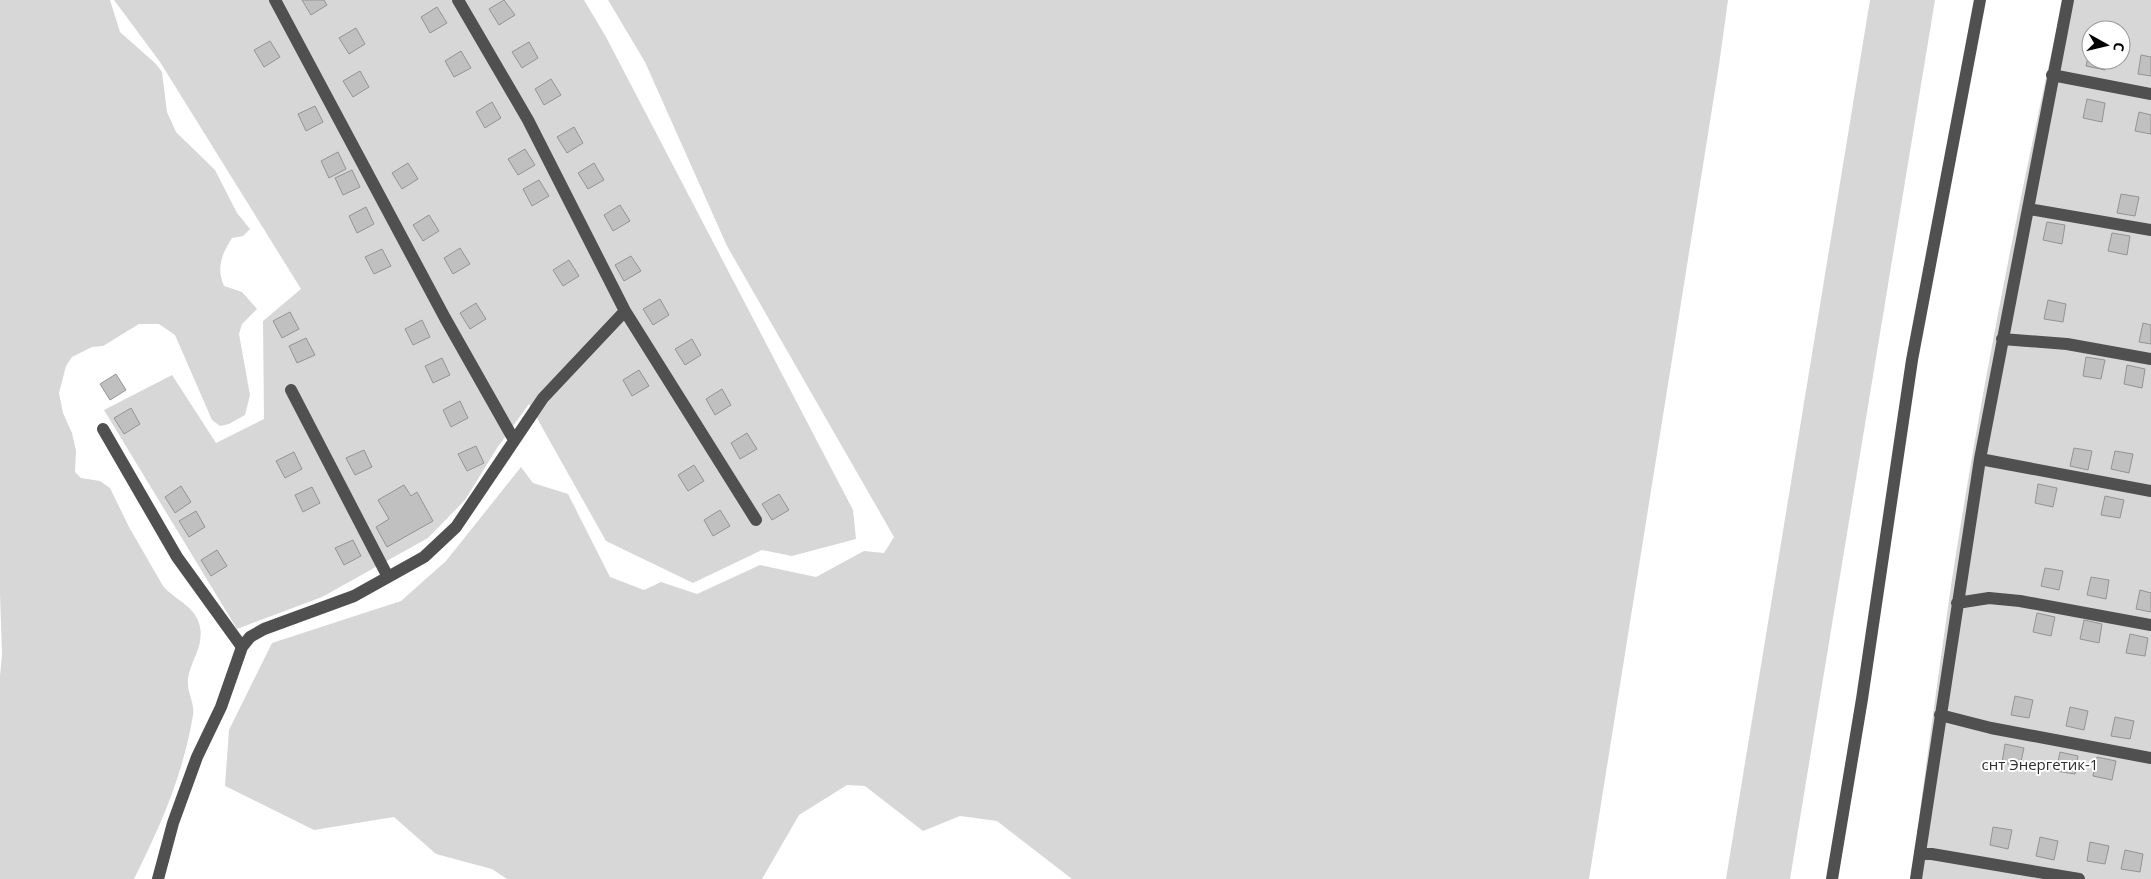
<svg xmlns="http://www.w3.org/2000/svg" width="2151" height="879" viewBox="0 0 2151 879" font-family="'Open Sans',sans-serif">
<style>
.green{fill:#d7d7d7;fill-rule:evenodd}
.building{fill:#c0c0c0;stroke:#949494}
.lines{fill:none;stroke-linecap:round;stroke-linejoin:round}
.minor{stroke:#505050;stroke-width:12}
.labels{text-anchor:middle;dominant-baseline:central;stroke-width:4;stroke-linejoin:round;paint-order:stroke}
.park-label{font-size:15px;fill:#2e2e2e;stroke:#fff}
</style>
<rect width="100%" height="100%" fill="#fff"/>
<!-- green -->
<path class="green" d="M0 0H110L120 32 156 64 162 72 167 112 176 132 215 170 237 213 250 229 243 236 232 238C222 254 216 267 224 286L242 292 257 309 242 324 239 334 250 395 245 415 229 424 220 426 212 420 175 335 159 324H139L103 346 92 347 72 357 66 366 59 393 63 413 72 433 76 451 75 472 81 478 100 481 110 488 129 527 163 586C176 601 196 606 200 627 204 645 191 661 188 678 186 691 195 702 193 715 183 775 161 825 134 879H0V676L2 654 0 594Z
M114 0H584L606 37 853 510 856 539 792 556 762 550 693 583 606 541 529 404 497 448 465 500 428 538 322 597 237 629 104 410 172 375 216 443 264 419 263 321 301 289 160 62Z
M608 0H1728L1719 65 1589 879H1072L997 821 960 816 923 831 865 786 847 785 799 815 762 879H507L492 869 436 854 394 817 314 830 225 786 229 730 272 643 401 601 446 561 521 467 533 483 568 494 610 577 644 590 661 582 697 594 760 565 816 577 864 551 884 553 894 537 727 246 645 62Z
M1870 0H1935L1790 879H1726Z
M2063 0H2151V879H1911C1924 781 1937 683 1951 586 1981 390 2020 194 2063 0ZM2091 30H2121V60H2091Z"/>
<!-- building -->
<path class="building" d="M302 0H324L327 5 311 15Z
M504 0 515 15 499 25 489 9Z
M437 7 447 23 430 33 421 17Z
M356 28 365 44 349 54 339 38Z
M270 41 280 57 264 67 254 50Z
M529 42 538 58 522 68 512 52Z
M2090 48 2091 60H2107L2105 70 2086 66Z
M461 51 471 68 454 77 445 61Z
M2141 55 2151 57V76L2138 74Z
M360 71 369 87 353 97 343 81Z
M551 79 561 95 544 105 535 89Z
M2087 99 2105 103 2102 122 2083 118Z
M492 102 501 118 485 128 476 112Z
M315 106 323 122 306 131 298 114Z
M2139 112 2151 115V134L2135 131Z
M574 127 583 143 567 153 557 137Z
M525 149 535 165 518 175 508 159Z
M338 152 346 169 329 178 321 161Z
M408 163 418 179 402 189 392 173Z
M594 163 604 180 588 189 578 173Z
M352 170 360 187 343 195 335 178Z
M539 180 549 196 532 206 523 189Z
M2121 194 2139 197 2135 216 2117 213Z
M620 205 630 221 613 231 604 215Z
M366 207 374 224 357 233 349 216Z
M429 215 439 231 423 241 413 225Z
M2047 222 2065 225 2062 244 2043 240Z
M2112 233 2130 236 2127 255 2108 251Z
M460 248 470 264 453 274 444 258Z
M382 249 391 266 374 274 365 257Z
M631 256 641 271 624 281 615 265Z
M569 260 579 276 563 286 553 270Z
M660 299 669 315 653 325 643 309Z
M2048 300 2066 304 2063 322 2044 319Z
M476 303 486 319 470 329 460 313Z
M290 312 299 329 282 338 273 321Z
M422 320 430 337 413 345 405 329Z
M2143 323 2151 325V344L2139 342Z
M306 338 315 355 297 363 289 346Z
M692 339 701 355 685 365 675 349Z
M2086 357 2105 360 2101 379 2083 376Z
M442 358 450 375 433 383 425 366Z
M2127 365 2145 369 2142 388 2124 384Z
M639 370 649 386 632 396 623 380Z
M116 374 126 390 110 400 100 384Z
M722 389 731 405 715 415 706 399Z
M460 401 468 418 451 427 443 410Z
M131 408 140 424 124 434 114 418Z
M747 433 757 449 740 459 731 443Z
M476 446 484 463 467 471 458 454Z
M2074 448 2092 451 2088 470 2070 466Z
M364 450 372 467 355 475 346 458Z
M2115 451 2133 454 2129 473 2111 469Z
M294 452 302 469 285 478 276 461Z
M694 465 704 481 688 491 678 475Z
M2038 484 2057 488 2053 507 2035 503Z
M404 485 411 496 417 492 433 521 387 547 376 527 389 519 378 500Z
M181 486 191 502 175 513 165 497Z
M312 487 320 503 303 512 295 495Z
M779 494 789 510 772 520 762 504Z
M2105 496 2124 500 2120 518 2101 515Z
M720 510 730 526 713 536 704 520Z
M196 511 205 527 189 537 179 521Z
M353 540 361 556 344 565 335 548Z
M217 550 227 566 211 576 201 560Z
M2045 568 2063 571 2059 590 2041 586Z
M2091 577 2109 580 2106 599 2087 595Z
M2140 590 2151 593V612L2136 609Z
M2037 613 2055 617 2051 636 2033 632Z
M2084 620 2102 624 2099 643 2080 639Z
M2130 634 2148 638 2145 656 2126 653Z
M2015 696 2033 700 2029 718 2011 715Z
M2070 707 2088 711 2084 730 2066 726Z
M2115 717 2134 721 2130 739 2111 736Z
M2005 744 2024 748 2020 766 2002 763Z
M2060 752 2078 756 2075 774 2056 771Z
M2097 757 2116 761 2112 780 2093 776Z
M1993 827 2012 830 2008 849 1990 845Z
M2040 837 2058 841 2054 860 2036 856Z
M2090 842 2109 846 2105 864 2087 861Z
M2125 850 2143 854 2140 872 2121 869Z"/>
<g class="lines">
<!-- minor -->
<path class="minor" d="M275 0 445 318 514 440
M458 0 528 120 625 311 756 520
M2052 75 2151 94
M2029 209 2151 230
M2002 339 2067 344 2151 359
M291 390 388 577
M103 429 177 557 242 647
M1980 459 2151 491
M1957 603 1989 598 2020 601 2151 625
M1940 715 1991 728 2151 758
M1920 852 2079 879
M158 879 173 823 197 757 221 707 242 647 250 637 264 629 354 596 424 557 456 527 543 398 625 311
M1832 879 1862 699 1912 360 1980 0
M1916 879 1980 459 2068 0"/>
</g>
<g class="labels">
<!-- park labels -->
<g class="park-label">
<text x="2040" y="764">снт Энергетик-1</text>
</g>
</g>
<!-- north arrow -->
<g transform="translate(2106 45) rotate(98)"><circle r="24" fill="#ffffff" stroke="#999999"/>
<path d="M0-4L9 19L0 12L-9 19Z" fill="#000000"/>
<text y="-8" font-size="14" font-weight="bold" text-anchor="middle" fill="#000000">С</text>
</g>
</svg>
